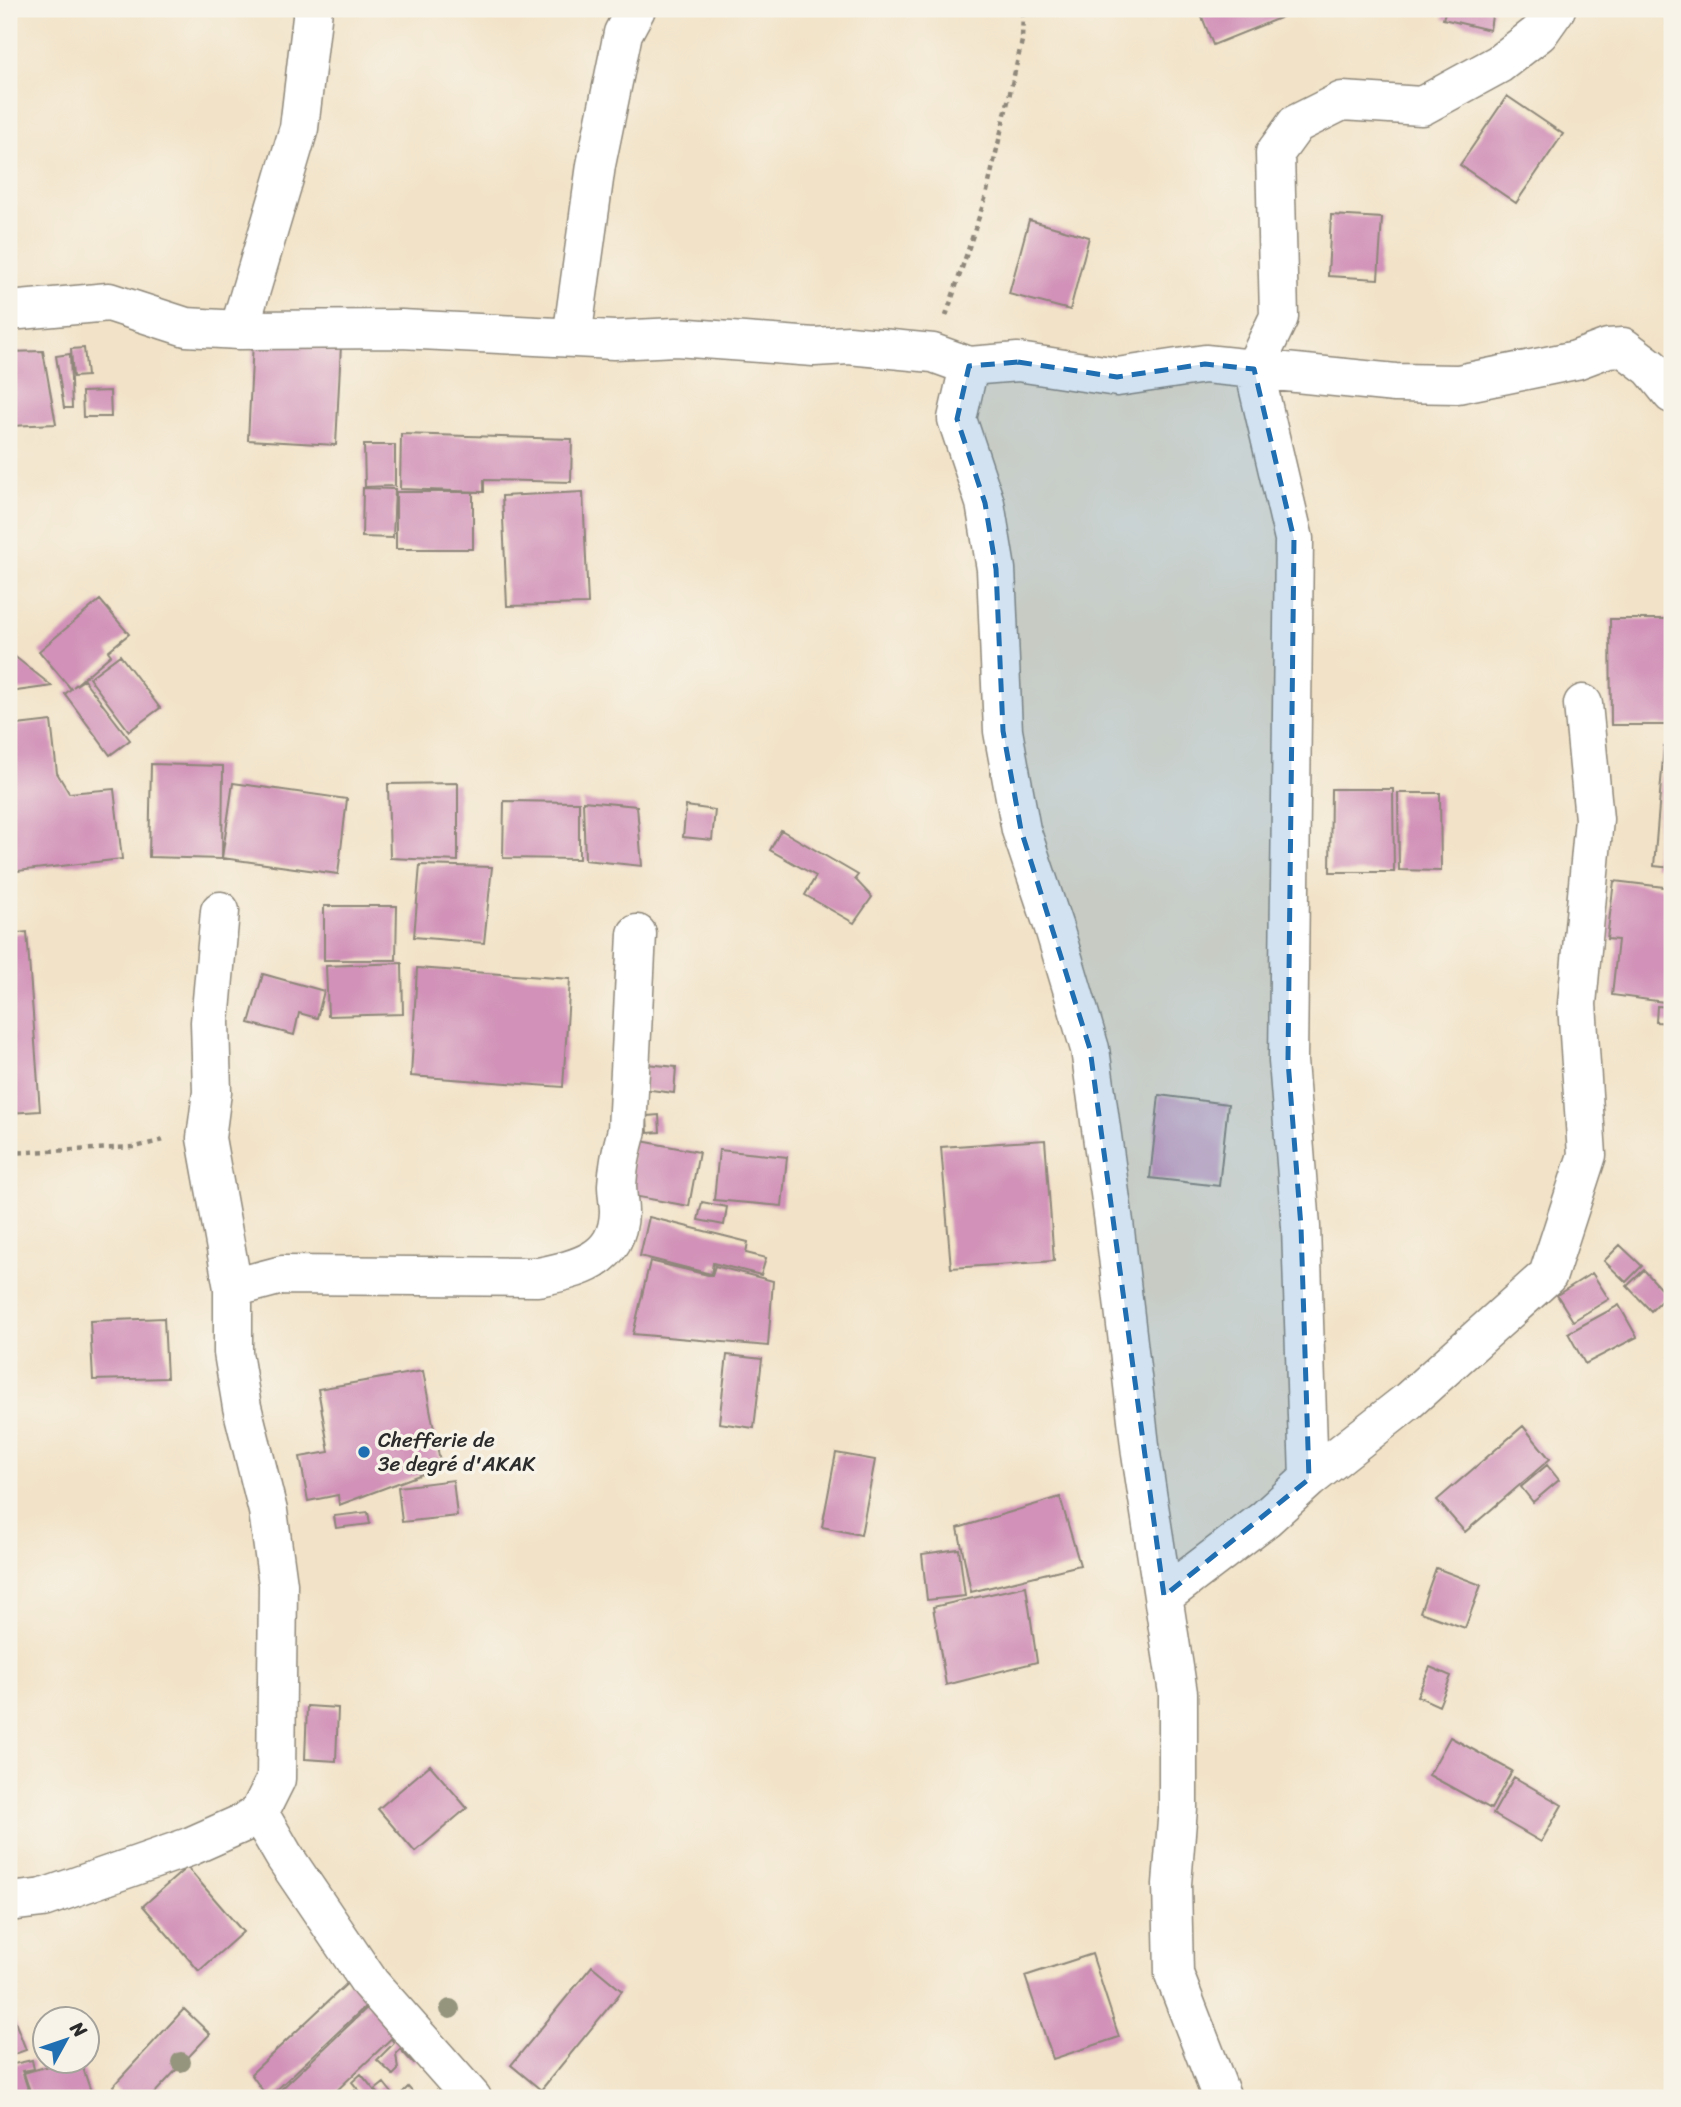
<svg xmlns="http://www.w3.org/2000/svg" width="1681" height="2107" viewBox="0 0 1681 2107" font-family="Sriracha,sans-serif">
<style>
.building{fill:#d191b8}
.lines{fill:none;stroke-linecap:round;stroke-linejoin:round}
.minor-casing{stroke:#8e877a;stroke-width:41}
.path{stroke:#8e877a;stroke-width:4.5;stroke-dasharray:5 5;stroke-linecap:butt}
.minor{stroke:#fff;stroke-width:38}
.tree{fill:#95947d}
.marked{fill:#1f6fb2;fill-opacity:0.2;stroke:#1f6fb2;stroke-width:5;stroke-dasharray:14 9;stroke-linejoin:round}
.poi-dot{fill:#1f6fb2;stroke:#f7f3e8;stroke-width:2.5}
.labels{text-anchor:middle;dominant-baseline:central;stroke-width:7;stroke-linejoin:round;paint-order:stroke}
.poi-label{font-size:21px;fill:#2b2b2b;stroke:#f7f3e8;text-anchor:start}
</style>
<rect width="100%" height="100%" fill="#f7f3e8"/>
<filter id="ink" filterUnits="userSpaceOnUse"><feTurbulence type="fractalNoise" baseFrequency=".0143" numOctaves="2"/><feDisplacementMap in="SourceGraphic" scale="14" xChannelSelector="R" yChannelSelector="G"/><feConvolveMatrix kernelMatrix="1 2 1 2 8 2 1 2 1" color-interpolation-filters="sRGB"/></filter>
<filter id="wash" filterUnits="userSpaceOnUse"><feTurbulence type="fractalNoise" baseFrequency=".00686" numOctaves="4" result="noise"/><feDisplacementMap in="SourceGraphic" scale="28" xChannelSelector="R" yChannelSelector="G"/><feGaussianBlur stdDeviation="1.57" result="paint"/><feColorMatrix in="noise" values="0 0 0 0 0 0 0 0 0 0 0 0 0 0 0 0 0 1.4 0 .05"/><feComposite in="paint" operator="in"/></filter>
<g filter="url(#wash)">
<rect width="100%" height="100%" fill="#f2e3c8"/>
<g id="blocks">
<!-- building -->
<path class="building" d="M1199 9H1279L1282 17 1213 45Z
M1446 9H1493L1490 30 1443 19Z
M1507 96 1563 134 1516 203 1460 165Z
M1331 215 1382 218 1378 279 1328 276Z
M1029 220 1089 237 1070 310 1009 294Z
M253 341 341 345 336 445 248 440Z
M84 348 87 376 73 377 71 349Z
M43 351 56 424 9 426V352Z
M70 354 72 408H64L56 356Z
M110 391 111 417H83L82 392Z
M401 434 572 439 571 482 484 480V492L400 489Z
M364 445H395V486L365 487Z
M363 488 395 489 393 538 362 537Z
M396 492H473V549H396Z
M583 492 588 604 507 606 502 496Z
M100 600 129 634 108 651 111 655 73 687 84 680 130 740 110 755 65 694 71 689 39 651Z
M1610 619H1672V725H1611Z
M9 652 52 686 9 692Z
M120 655 160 708 129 731 89 678Z
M51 721 57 773 69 793 114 789 122 859 9 872V726Z
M1664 746H1672V868L1654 866Z
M151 764 223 766 222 859 149 857Z
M233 783 347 799 338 874 222 858Z
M458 783V861L390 858 388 784Z
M1331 789H1393L1394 872H1330Z
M1398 793H1440L1441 871 1399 870Z
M504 801 579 802V859L503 858Z
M583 801 637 806 642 866 585 860Z
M686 806 715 810 712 840 683 837Z
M781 830 858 875 855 879 872 897 854 923 805 895 816 876 770 850Z
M420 865 492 867 484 943 414 937Z
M1614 881 1672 888V1003L1612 995 1618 940 1607 939Z
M324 906H397L396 960H324Z
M27 932 40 1111 9 1113V934Z
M402 963 403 1014 328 1016 326 966Z
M417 968 570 979 563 1087 411 1076Z
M263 974 324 991 317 1018 299 1013 294 1035 249 1023Z
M1657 1006 1672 1007V1023L1656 1022Z
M646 1064 676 1067 674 1093 643 1089Z
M1159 1095 1228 1104 1219 1186 1150 1178Z
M659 1115 660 1132 648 1133 647 1116Z
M631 1139 699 1152 689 1206 633 1196Z
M1045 1140 1054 1261 951 1268 941 1147Z
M719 1150 787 1157 782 1206 714 1200Z
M702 1202 727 1207 724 1225 698 1220Z
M649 1217 748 1242 746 1253 766 1258 761 1275 713 1263 711 1274 640 1256Z
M1620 1245 1642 1266 1626 1282 1604 1261Z
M650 1261 708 1275H712L715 1266 773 1281 768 1346 633 1334Z
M1644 1270 1667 1295 1651 1311 1627 1286Z
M1592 1273 1609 1299 1573 1321 1557 1295Z
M1619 1305 1637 1337 1585 1364 1568 1333Z
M164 1318 167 1378 93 1380 90 1321Z
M727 1355 762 1359 754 1428 719 1423Z
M423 1371 441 1467 339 1505 338 1495 308 1501 300 1457 329 1452 318 1389Z
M1523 1426 1550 1459 1465 1532 1437 1500Z
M836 1453 875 1460 861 1535 822 1527Z
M1547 1465 1559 1480 1533 1502 1521 1487Z
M453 1480 457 1516 402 1522 398 1487Z
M1060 1497 1080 1565 971 1592 958 1528Z
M368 1512 370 1524 336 1528 334 1516Z
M959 1549 965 1596 927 1600 922 1554Z
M1436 1568 1481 1585 1465 1628 1420 1612Z
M1026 1586 1037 1662 946 1685 933 1607Z
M1430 1667 1451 1676 1439 1706 1417 1696Z
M307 1706 338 1708 336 1761 305 1759Z
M1450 1737 1512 1771 1491 1809 1429 1775Z
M430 1765 467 1808 415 1852 378 1809Z
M1514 1777 1562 1805 1541 1842 1493 1814Z
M187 1867 243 1932 199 1971 143 1906Z
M1092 1954 1119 2037 1053 2059 1025 1976Z
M592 1966 622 1991 541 2090 511 2065Z
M355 1976 369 2003 268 2098 251 2074Z
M371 2004 398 2032 329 2098H272Z
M9 2006 26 2050 9 2056Z
M184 2009 210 2034 150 2098H126L113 2086Z
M403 2032 424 2053 413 2063 400 2049 396 2053 398 2070 393 2075 377 2060 394 2043 392 2040Z
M32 2060 34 2069 22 2071 31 2098H9V2065Z
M63 2062H81L93 2098H32L24 2073Z
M361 2074 375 2091 381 2098H365L352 2082Z
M384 2083 396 2098H383L375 2090Z
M408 2087 416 2096 413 2098H397Z
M355 2090 363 2098H346Z"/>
</g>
</g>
<g filter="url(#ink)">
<use href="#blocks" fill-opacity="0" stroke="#8e877a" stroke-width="2"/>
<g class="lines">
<!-- minor casing -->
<g class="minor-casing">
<path id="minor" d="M9 311 109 302 186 327 239 330 401 329 614 340 676 337 814 347 849 345 933 353 969 366
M239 330 299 128 313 9
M572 338 596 165 623 33 636 9
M233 1288 282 1275 538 1277C577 1269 618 1261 619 1212 619 1203 617 1194 617 1185 618 1166 622 1148 627 1130L637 934
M1309 1479 1301 1227 1288 1061 1294 539 1254 369 1279 317 1275 153 1296 124 1342 101 1422 106 1499 64 1539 33 1556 9
M1164 1596 1265 1519 1309 1479 1408 1401 1548 1275 1587 1155 1577 1004 1594 819 1583 704
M259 1813 284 1856 370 1983 472 2098
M9 1902 43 1898 189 1847 243 1823 259 1813 276 1779 278 1584 268 1511 242 1407 233 1353V1288L206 1138 212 1092 210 1022 220 911
M1222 2098 1174 1974 1172 1884 1178 1808V1693L1141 1454 1114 1222 1090 1049 1054 928 1021 830 1003 731 996 569 985 503 957 419 969 366 1018 362 1117 377 1205 364 1395 383 1458 384 1576 360 1608 348 1623 347 1651 368 1672 394"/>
</g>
<!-- path -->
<path class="path" d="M946 316 986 196 1022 41 1023 9
M9 1153 135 1147 164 1140"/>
<!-- minor -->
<use href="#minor" class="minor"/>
</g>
<!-- trees -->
<g class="tree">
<circle cx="450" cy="2009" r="10"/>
<circle cx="181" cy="2062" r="10"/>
</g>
</g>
<!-- marked area -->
<path class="marked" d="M1018 362 1117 377 1205 364 1254 369 1294 539 1288 1061 1301 1227 1309 1479 1164 1596 1090 1049 1021 830 1003 731 996 569 985 503 957 419 969 366Z"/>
<!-- markers -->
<circle class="poi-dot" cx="364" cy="1452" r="7"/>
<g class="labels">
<!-- poi labels -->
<g class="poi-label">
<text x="378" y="1440">Chefferie de<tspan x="378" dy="24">3e degré d'AKAK</tspan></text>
</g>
</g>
<!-- margin -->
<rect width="1681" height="2107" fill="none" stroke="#f7f3e8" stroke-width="35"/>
<!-- north arrow -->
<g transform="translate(66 2040) rotate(50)"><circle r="33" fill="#f7f3e8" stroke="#a5a39c" stroke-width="2"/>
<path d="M0-5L12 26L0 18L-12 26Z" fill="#1f6fb2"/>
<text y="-10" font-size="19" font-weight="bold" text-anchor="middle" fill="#2b2b2b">N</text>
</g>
</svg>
